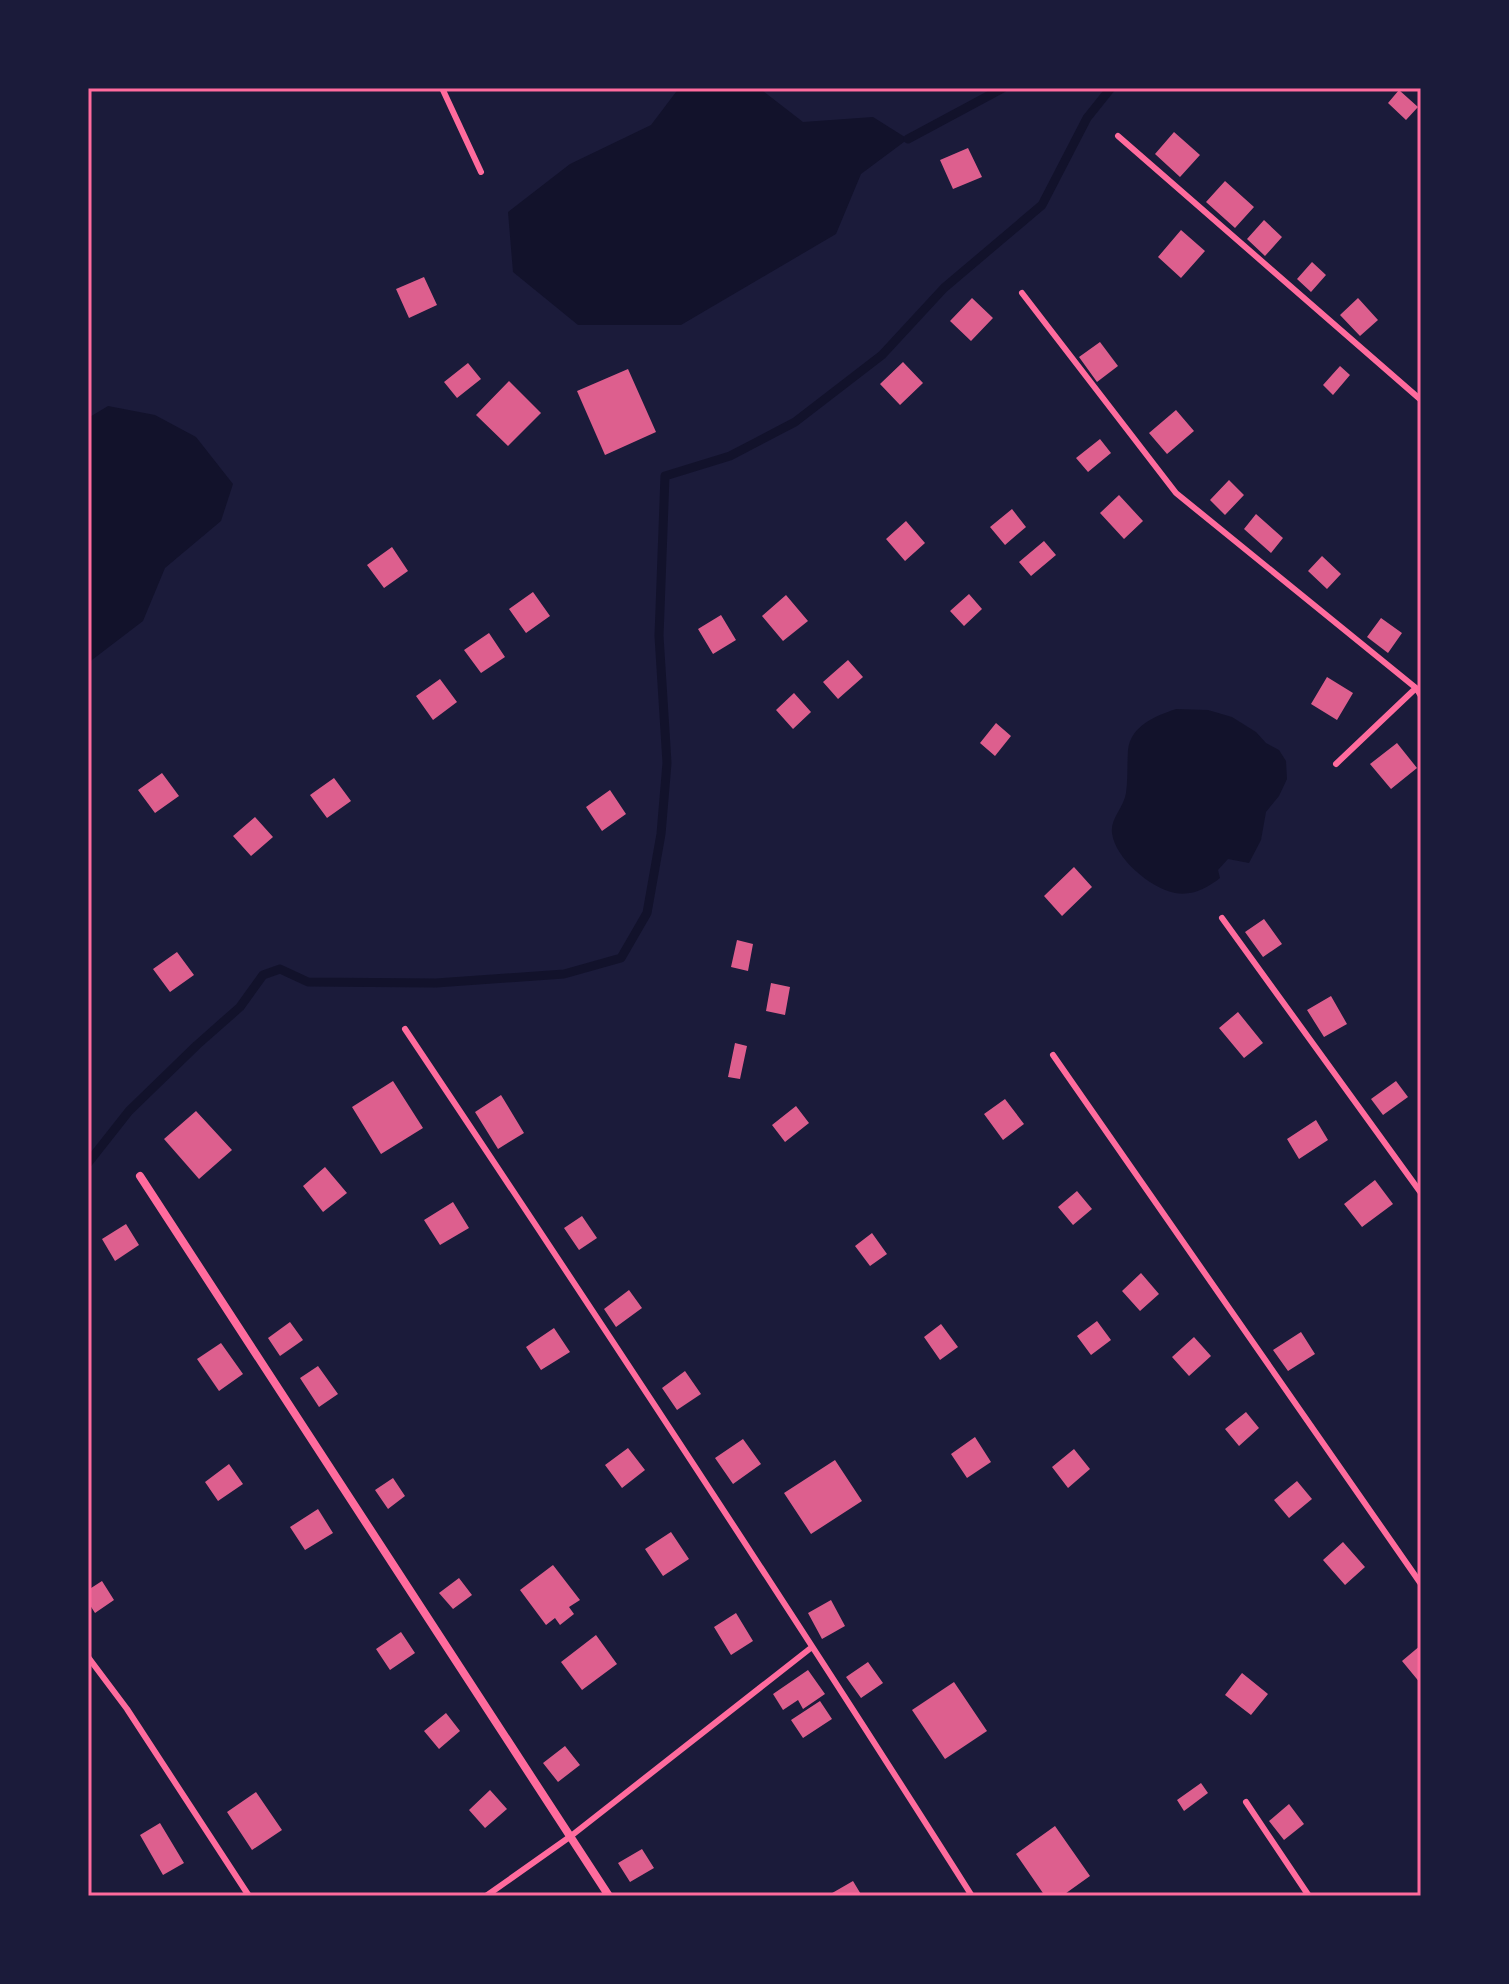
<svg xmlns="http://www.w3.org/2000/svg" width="1509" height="1984" viewBox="0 0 1509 1984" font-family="Roboto,sans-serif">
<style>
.water{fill:#12122b}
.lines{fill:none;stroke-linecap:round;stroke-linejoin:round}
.stream{stroke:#12122b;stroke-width:9}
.building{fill:#dd5f8e}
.service{stroke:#ff6b9d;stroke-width:6}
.minor{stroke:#ff6b9d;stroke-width:8}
.neatline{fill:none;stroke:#ff6b9d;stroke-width:3}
</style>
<rect width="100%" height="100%" fill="#1b1b3a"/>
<!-- water -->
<path class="water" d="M679 88H759L803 122 873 117 908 139 861 174 836 234 681 325H578L513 272 508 212 570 164 651 125Z
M108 406 155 415 196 437 233 484 221 521 165 568 143 621 88 663V418Z
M1176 709 1208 710 1232 717 1256 732 1266 743 1279 750 1286 761 1287 779 1279 796 1266 812 1261 840 1249 863 1228 859 1218 870 1220 878C1207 888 1193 896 1175 893 1150 888 1115 858 1112 833 1110 819 1124 807 1126 793 1128 779 1127 764 1128 750 1131 725 1156 716 1176 709Z"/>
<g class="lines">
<!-- stream -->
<path class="stream" d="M908 139 1003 88
M88 1163 129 1111 197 1045 240 1007 263 975 280 969 308 982 436 983 564 974 621 958 647 913 661 834 667 763 659 636 665 476 730 456 795 422 882 355 944 288 1042 205 1087 118 1111 88"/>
</g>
<!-- building -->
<path class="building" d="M1399 90 1418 107 1406 120 1388 103Z
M1174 132 1200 155 1180 177 1155 154Z
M968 148 982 177 953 189 940 160Z
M1225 181 1254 207 1235 228 1206 202Z
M1264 220 1282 237 1265 256 1247 239Z
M1181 230 1205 251 1181 278 1158 257Z
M1312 262 1326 275 1311 292 1297 279Z
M424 277 437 305 409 318 396 289Z
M972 298 993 318 971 341 950 321Z
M1358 298 1378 320 1360 336 1340 315Z
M1100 342 1118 366 1097 382 1079 357Z
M903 362 923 383 900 405 880 384Z
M468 363 481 379 457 398 444 382Z
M1340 366 1350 375 1333 395 1323 385Z
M628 369 656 432 605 455 577 391Z
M509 381 541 413 508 446 476 415Z
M1176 410 1194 431 1167 454 1149 433Z
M1100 439 1111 453 1088 472 1076 458Z
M1229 480 1244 495 1225 515 1210 500Z
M1119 495 1143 521 1124 539 1100 513Z
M1012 509 1026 527 1005 545 990 527Z
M1256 514 1283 538 1271 553 1244 529Z
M906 521 925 543 905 561 886 539Z
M1044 541 1056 555 1031 576 1019 562Z
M392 547 408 571 384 588 367 565Z
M1322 556 1341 574 1327 589 1308 571Z
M533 592 550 616 526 633 509 609Z
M969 594 982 609 964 626 950 611Z
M786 595 808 621 783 641 762 616Z
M721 615 736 640 713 654 698 629Z
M1381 618 1402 633 1388 653 1367 637Z
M489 633 505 657 481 673 464 650Z
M848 660 863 677 838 699 823 682Z
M1327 677 1353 693 1337 720 1311 704Z
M440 679 457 702 433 720 416 696Z
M794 693 811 712 793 729 776 710Z
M996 723 1011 736 995 756 980 743Z
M1397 743 1417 768 1391 789 1370 764Z
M162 773 179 796 155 813 138 790Z
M334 778 351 801 327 818 310 795Z
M610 790 626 814 602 831 586 807Z
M255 817 273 837 251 856 233 836Z
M1074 867 1092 887 1062 916 1044 896Z
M1264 919 1282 944 1263 957 1245 932Z
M737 940 753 944 748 971 731 967Z
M177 952 194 975 170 992 153 969Z
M771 983 790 987 785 1015 766 1011Z
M1331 996 1347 1024 1324 1037 1307 1010Z
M1238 1012 1263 1043 1244 1058 1219 1028Z
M735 1043 747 1046 740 1079 728 1077Z
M393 1081 423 1128 381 1154 352 1107Z
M1396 1081 1408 1097 1383 1115 1371 1099Z
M501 1095 524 1133 498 1149 475 1112Z
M1005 1099 1024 1124 1003 1140 984 1114Z
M796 1106 809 1123 785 1142 772 1125Z
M196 1111 232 1150 199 1179 164 1139Z
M1316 1120 1328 1140 1299 1159 1287 1139Z
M325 1167 347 1193 323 1212 303 1186Z
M1375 1180 1393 1204 1362 1227 1344 1204Z
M1077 1191 1092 1209 1073 1225 1058 1207Z
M453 1202 469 1228 440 1245 424 1220Z
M582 1216 597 1238 579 1250 564 1228Z
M126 1224 139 1245 115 1261 102 1239Z
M872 1233 887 1254 870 1266 855 1246Z
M1141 1273 1159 1294 1140 1311 1122 1291Z
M629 1290 642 1308 616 1327 604 1309Z
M1097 1321 1111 1340 1091 1355 1077 1336Z
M290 1322 303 1340 280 1356 268 1338Z
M941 1324 958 1347 940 1360 924 1337Z
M554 1328 570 1352 541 1370 526 1347Z
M1301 1332 1315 1354 1288 1371 1273 1350Z
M1194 1337 1211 1356 1189 1376 1172 1357Z
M221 1343 243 1374 219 1391 197 1359Z
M318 1366 338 1394 319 1407 300 1378Z
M685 1371 701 1394 677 1410 662 1388Z
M1246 1412 1259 1428 1239 1446 1225 1429Z
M975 1437 991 1462 967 1478 951 1454Z
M743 1439 761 1464 733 1484 715 1458Z
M628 1448 645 1470 622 1488 605 1465Z
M1074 1449 1090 1469 1068 1488 1052 1467Z
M835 1460 862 1501 811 1534 784 1493Z
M229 1464 243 1484 218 1501 205 1482Z
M393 1478 405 1496 388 1509 375 1490Z
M1297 1481 1312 1499 1289 1518 1274 1500Z
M318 1509 333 1533 305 1550 290 1527Z
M671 1532 689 1559 663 1576 645 1549Z
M1343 1542 1365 1567 1345 1585 1323 1560Z
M553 1565 580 1600 569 1607 574 1614 560 1625 555 1618 546 1625 520 1590Z
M459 1578 472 1595 453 1609 439 1593Z
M102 1581 114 1600 95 1613 88 1602V1590Z
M831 1600 845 1626 822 1639 808 1613Z
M736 1613 753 1641 731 1655 714 1627Z
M401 1632 415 1653 390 1670 376 1649Z
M596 1635 617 1664 582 1690 561 1662Z
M1421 1645V1684L1402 1661Z
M868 1662 883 1683 861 1698 846 1677Z
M808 1670 825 1694 803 1709 798 1700 783 1710 773 1694Z
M1242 1673 1268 1694 1251 1715 1225 1695Z
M954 1682 987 1731 945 1759 912 1710Z
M820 1701 832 1719 803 1738 791 1720Z
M446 1713 460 1731 439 1749 424 1731Z
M565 1746 580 1765 558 1782 543 1763Z
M1201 1783 1208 1793 1184 1811 1177 1800Z
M490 1790 507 1809 485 1828 469 1810Z
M256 1792 282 1830 252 1850 227 1812Z
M1289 1804 1304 1824 1284 1840 1269 1821Z
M160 1823 184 1863 163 1875 140 1835Z
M1055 1826 1090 1876 1062 1896H1045L1016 1854Z
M642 1849 654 1868 630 1882 618 1863Z
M853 1881 862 1896H827Z"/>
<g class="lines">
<!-- service -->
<path class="service" d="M442 88 481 172
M1118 136 1421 400
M1022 293 1176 493 1416 688 1421 696
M1336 764 1416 688
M1222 918 1421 1193
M405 1029C597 1316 787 1604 972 1896
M1053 1055 1421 1584
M88 1657 127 1709 249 1896
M1246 1802 1309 1896
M486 1896 571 1836 812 1647"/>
<!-- minor -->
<path class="minor" d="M140 1176 609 1896"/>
</g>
<!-- border -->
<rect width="1509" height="1984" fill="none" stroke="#1b1b3a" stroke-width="180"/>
<rect x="90" y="90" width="1329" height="1804" class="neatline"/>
</svg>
